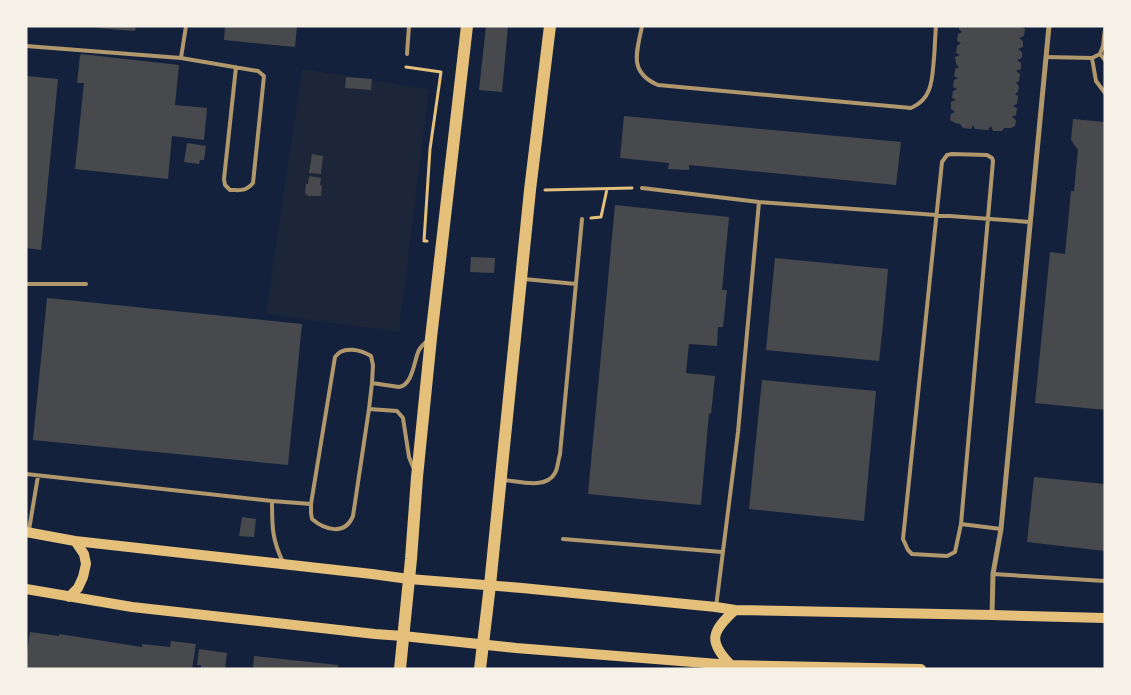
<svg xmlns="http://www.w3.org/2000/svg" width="1131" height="695" viewBox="0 0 1131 695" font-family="'Alegreya Sans',sans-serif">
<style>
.green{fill:#1d2539}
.building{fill:#48494c}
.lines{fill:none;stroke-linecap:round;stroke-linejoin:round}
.path{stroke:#e5c07b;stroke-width:3}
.service{stroke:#b1986c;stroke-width:4}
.minor{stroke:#b1986c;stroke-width:5}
.secondary{stroke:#e5c07b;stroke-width:10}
.primary{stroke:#e5c07b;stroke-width:12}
</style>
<rect width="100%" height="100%" fill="#14213d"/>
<!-- green -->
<path class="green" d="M302 69 429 89 399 332 266 314Z"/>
<!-- building -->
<path class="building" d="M97 26H136L135 31 97 28Z
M225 26H297L295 47 224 40Z
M486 26H508L502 92 479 90Z
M959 26H1020L1025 29 1024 36 1019 38 1023 41V47L1018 49 1022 52V58L1017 60 1021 63V69L1016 71 1020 74 1019 81 1016 83 1019 86 1018 92 1015 94 1018 96 1017 104 1013 106 1017 108 1016 115 1012 117 1016 120 1015 126 1011 128H1004L1002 131H993L991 126 988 130 975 129 973 125 971 129 963 128 960 124 955 123 950 120 951 114 955 112 951 109V102L956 100 952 98 953 91 957 89 953 87 954 80 958 78 954 76 955 69 959 67 956 64 955 57 960 55 956 53 957 46 961 43 957 41 958 34 962 32 959 29Z
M81 54 179 65 175 105 207 108 204 140 172 136 168 179 75 169 84 83H77L80 55 81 56Z
M26 76 58 79 47 192 41 250 26 248Z
M346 77 372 79 371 90 345 88Z
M624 116 901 142 896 185 689 165V170L668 169 669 163 620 158Z
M1073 119 1105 122V410L1035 403 1050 252 1065 254 1071 191H1074L1078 150 1071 140Z
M187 143 206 146 204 160H200L199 164 184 162Z
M312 154 323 156 321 174 309 173Z
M309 176 321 178 320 185 322 186 321 196H308V195L305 194 306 184H308Z
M615 205 729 217 722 290H727L723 327H718L717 346 689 344 686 373 715 376 711 414 709 413 701 505 588 494Z
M471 257 495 258 494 273 470 272Z
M775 258 888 269 883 325 879 361 766 350Z
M47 298 302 324 288 465 33 440Z
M762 380 876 391 864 521 749 509Z
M1034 477 1105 484V551L1027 542Z
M242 517 256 519 254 537 239 536Z
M30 632 59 636V634L142 647V644L170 647 171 641 196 644 192 669H26V658Z
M199 649 227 653 225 669H201V665H197Z
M254 656 338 665V669H253Z"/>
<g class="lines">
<!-- path -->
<path class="path" d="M406 67 441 72 430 149 424 241H427
M545 190 632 188
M591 218 601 217 607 189"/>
<!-- service -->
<path class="service" d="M642 26C637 52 628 72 658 85L911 108C933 99 932 78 934 58 935 47 935 37 936 26
M26 46 181 58 258 71 264 76 253 183C245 192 241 190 230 190L225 185 224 179 236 67
M407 54 409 26
M1100 54 1105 60
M1046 57 1092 58 1100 54 1103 46 1105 29
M181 58 186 26
M1092 58 1096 81 1105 93
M952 154 987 155 992 158 993 161 961 524 955 552 947 556 912 554 908 550 903 539 942 162 947 155Z
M642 188 759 202 1030 222
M524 279 576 284
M26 284H86
M369 409 372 383
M413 467 409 457 403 418 397 411 369 409 353 516C345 536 325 530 312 519L311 513V504L335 357C343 345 361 350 371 356L373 365 372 383 399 387C413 385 414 360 419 350 421 346 424 344 427 341
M26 474 272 501C272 526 272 540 283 562
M503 480C518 481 546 490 555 473 558 468 558 460 560 454L582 219
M272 501 311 504
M961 524 1001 529
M29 530 38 476
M563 539 722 552
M993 574 1105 581
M716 607 738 432 759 202"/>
<!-- minor -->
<path class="minor" d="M992 615 993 574 1001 529 1049 26"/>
<!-- secondary -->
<path class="secondary" d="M26 532 75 541 372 574 409 579 522 588 716 607 735 610 992 615 1105 618
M26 589 132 607 375 634 403 636 516 648 731 665 921 669
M69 597 78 588 83 577 86 564 84 554 75 541
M731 665C707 641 712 631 735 610"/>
<!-- primary -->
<path class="primary" d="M400 669 411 559 417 477 431 338 467 26
M480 669 490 585 530 190 550 26"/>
</g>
<!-- border -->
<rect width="1131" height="695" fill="none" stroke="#f6f1e7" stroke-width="55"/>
</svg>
